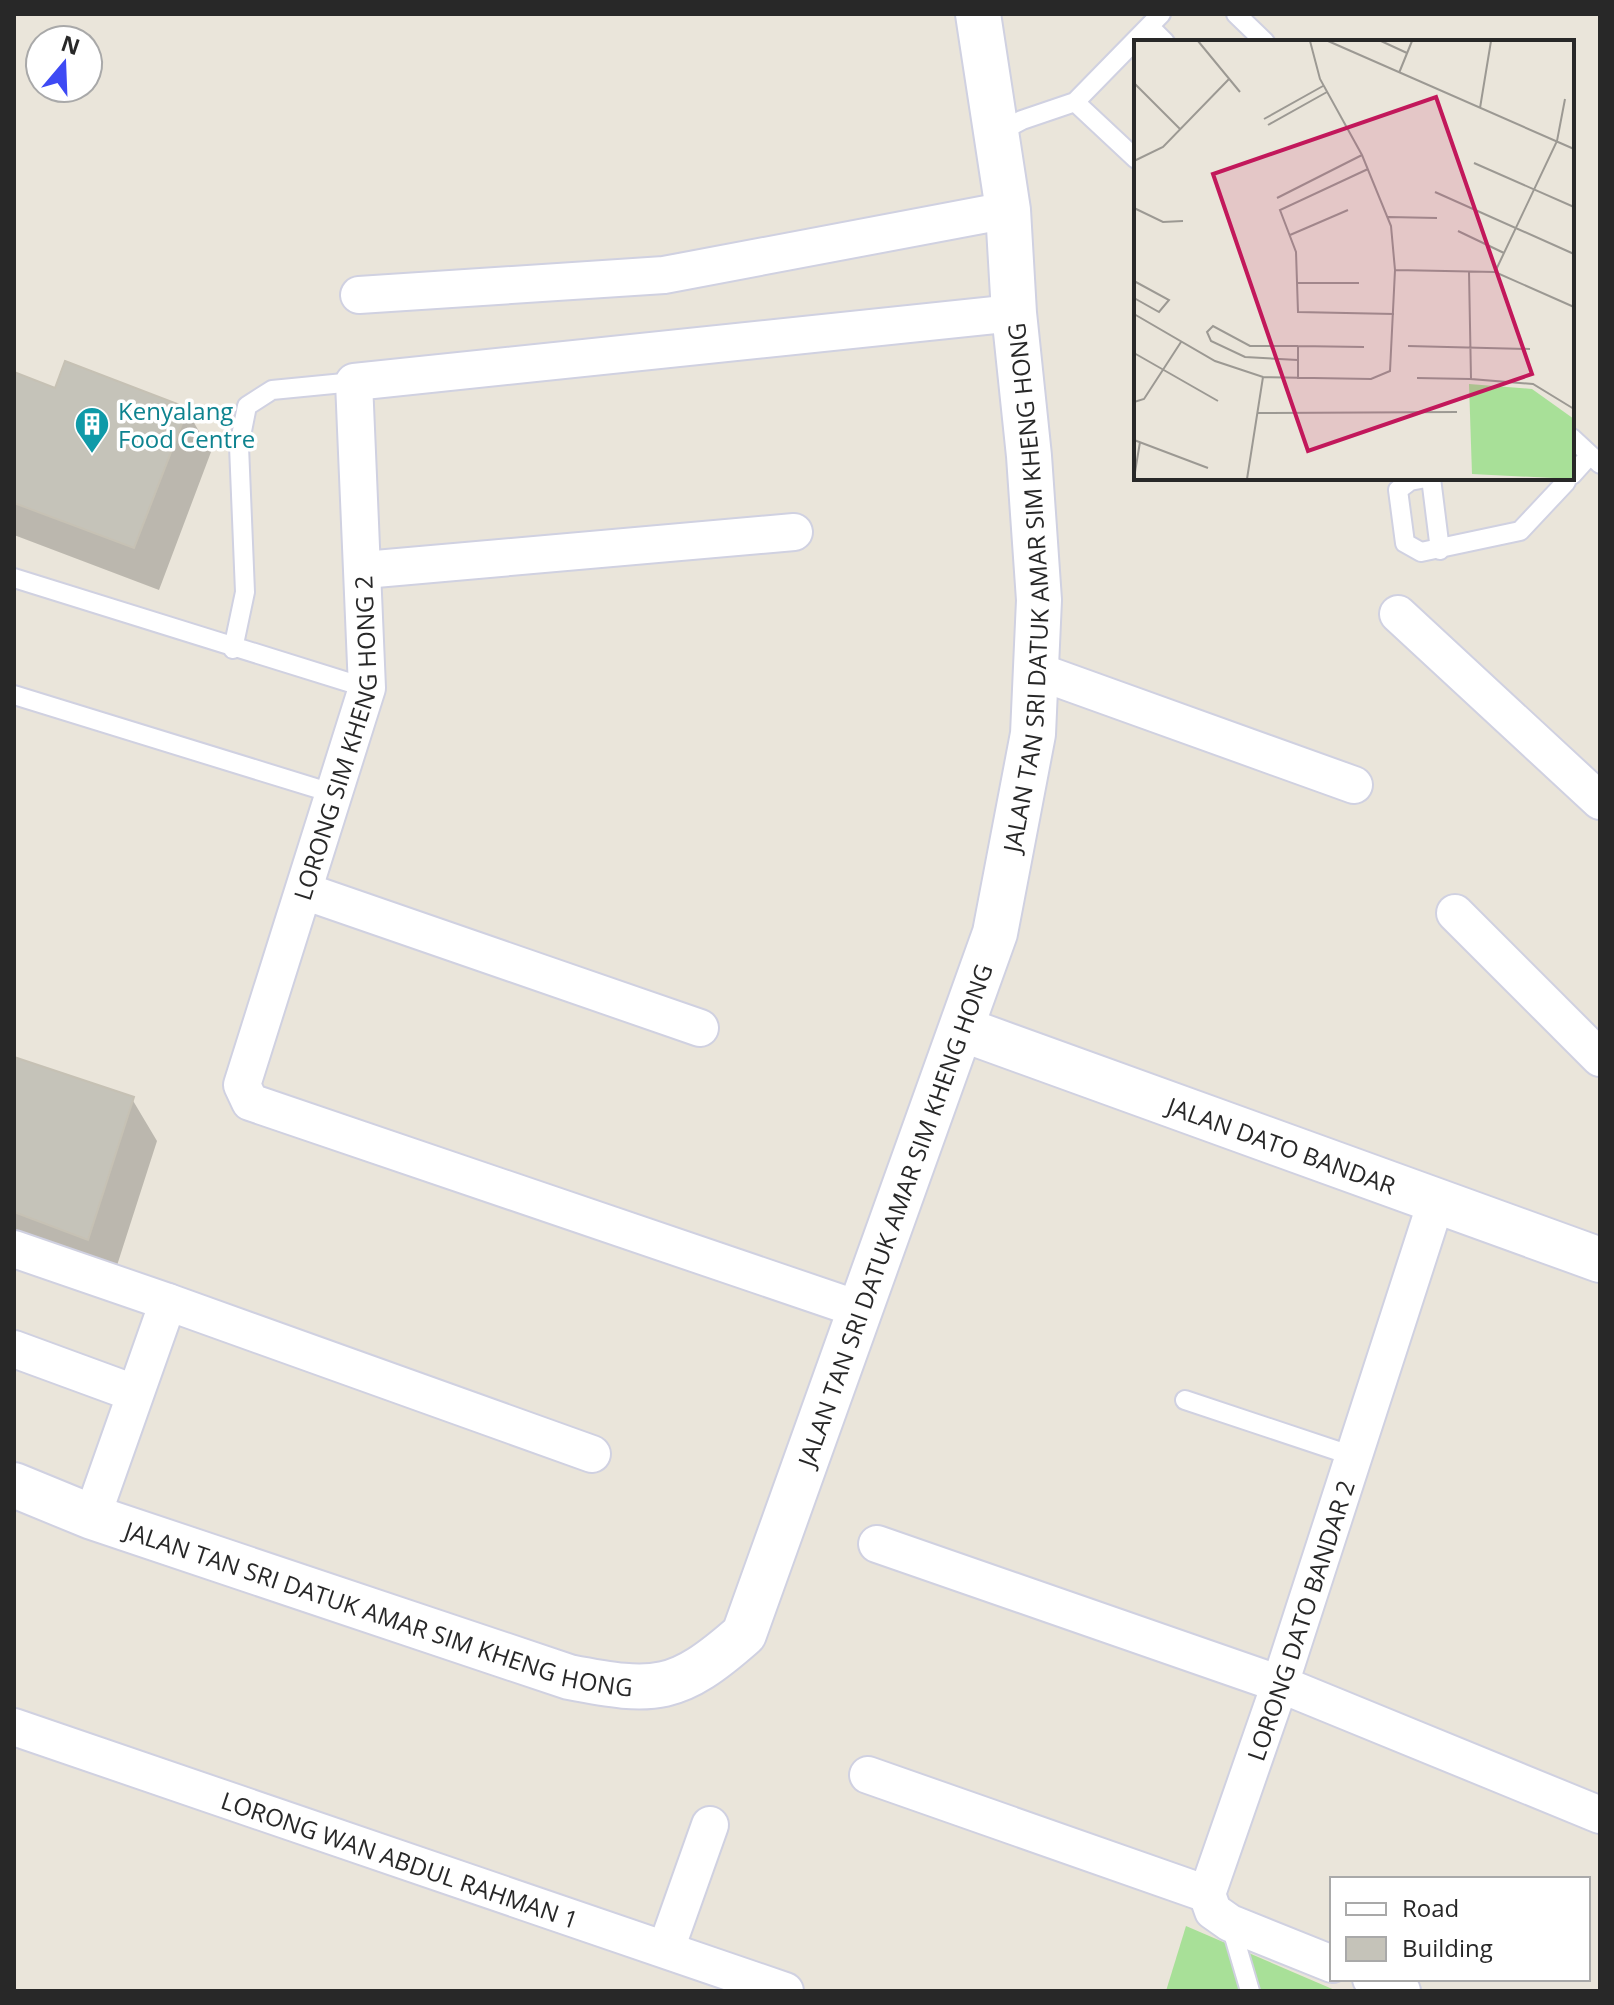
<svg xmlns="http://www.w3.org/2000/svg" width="1614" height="2005" viewBox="0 0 1614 2005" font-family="'Open Sans',sans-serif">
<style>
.green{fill:#a8e098}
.shadow{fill:#0003}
.building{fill:#c5c3b9;stroke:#c6c1b4;stroke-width:2}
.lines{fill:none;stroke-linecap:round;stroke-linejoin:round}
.lane-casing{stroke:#d0d1e1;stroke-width:22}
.street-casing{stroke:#d0d1e1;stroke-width:40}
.secondary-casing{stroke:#d0d1e1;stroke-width:48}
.lane{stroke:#fff;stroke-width:18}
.street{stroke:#fff;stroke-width:36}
.secondary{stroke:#fff;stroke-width:44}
.labels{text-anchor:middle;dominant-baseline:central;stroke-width:7;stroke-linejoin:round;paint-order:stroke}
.culture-label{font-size:24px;fill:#0d838f;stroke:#fff;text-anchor:start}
.street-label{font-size:24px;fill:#282828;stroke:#fff}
.inset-road{fill:none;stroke:#9c9993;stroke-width:2}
.view{fill:#c2185b;fill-opacity:0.15;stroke:#c2185b;stroke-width:4}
.inset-edge{fill:none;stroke:#282828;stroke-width:4}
</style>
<rect width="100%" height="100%" fill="#eae5da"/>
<!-- green -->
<path class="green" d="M1186 1926 1337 1991H1166Z"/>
<!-- shadow -->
<path class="shadow" d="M14 375 56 391 186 409 211 452 159 590 14 535Z
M14 1059 132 1099 157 1141 112 1281 14 1244Z"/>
<!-- building -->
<path class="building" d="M65 361 188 408 134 548 14 503V372L55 388Z
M14 1057 134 1097 88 1240 14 1212Z"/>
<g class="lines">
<!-- lane casing -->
<g class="lane-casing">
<path id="lane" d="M1236 14 1265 42
M1150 27 1165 42
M1075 102 1136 159
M998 133 1022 120 1075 102 1161 14
M1572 438 1600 464
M1572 475 1590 455
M1426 478 1410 481 1398 490 1405 543 1421 552 1520 531 1566 482
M1431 478 1440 550
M14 578 367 688
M233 649 245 592 239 446 247 406 272 390 354 382
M14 695 335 794
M1185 1400 1353 1456
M1230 1923 1250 1991"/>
</g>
<!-- street casing -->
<g class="street-casing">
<g id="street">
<path d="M359 295 664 275 1008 210"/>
<path d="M364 570 794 532"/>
<path d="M1398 614 1600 801"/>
<path d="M1037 671 1354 785"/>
<path d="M304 891 700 1028"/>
<path d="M1455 913 1600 1058"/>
<path d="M14 1249 168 1302"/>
<path id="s1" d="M861 1310 250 1102 242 1085 367 688 354 382 1014 313"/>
<path d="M14 1349 134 1393"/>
<path d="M92 1517 168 1302 592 1454"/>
<path d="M877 1544 1280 1684 1600 1815"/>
<path id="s2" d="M14 1727 785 1991"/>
<path d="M868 1775 1207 1894"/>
<path d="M666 1949 710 1825"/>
<path id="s3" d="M1332 1964 1230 1923 1213 1911 1207 1894 1280 1684 1436 1202"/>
<path d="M1371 1979 1402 1991"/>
</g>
</g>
<!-- secondary casing -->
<g class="secondary-casing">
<g id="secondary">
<path id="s4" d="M962 1029 1600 1260"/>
<path id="s5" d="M14 1485 92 1517 569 1677C656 1694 677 1693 744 1634L995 933 1033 734 1039 600 1029 456 1014 313 1008 210 978 14"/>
</g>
</g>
<!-- lane -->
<use href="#lane" class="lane"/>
<!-- street -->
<use href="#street" class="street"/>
<!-- secondary -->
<use href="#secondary" class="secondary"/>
</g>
<!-- icons -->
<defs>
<g id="building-pin" transform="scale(1.8)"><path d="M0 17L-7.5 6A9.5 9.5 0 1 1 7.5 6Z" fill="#0f9aa8" stroke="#fff"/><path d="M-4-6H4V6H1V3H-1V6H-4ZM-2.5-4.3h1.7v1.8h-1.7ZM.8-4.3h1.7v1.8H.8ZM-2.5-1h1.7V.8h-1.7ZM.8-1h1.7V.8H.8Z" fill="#fff"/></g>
</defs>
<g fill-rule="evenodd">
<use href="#building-pin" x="92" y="424"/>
</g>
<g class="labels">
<!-- culture labels -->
<g class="culture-label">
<text x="118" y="410">Kenyalang<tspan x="118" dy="28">Food Centre</tspan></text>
</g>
<!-- street labels -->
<g class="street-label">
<text stroke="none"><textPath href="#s5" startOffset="1872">JALAN TAN SRI DATUK AMAR SIM KHENG HONG</textPath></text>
<text stroke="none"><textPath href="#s1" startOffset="1026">LORONG SIM KHENG HONG 2</textPath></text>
<text stroke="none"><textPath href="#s4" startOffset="340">JALAN DATO BANDAR</textPath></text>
<text stroke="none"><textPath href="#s5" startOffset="1224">JALAN TAN SRI DATUK AMAR SIM KHENG HONG</textPath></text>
<text stroke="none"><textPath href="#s5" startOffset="386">JALAN TAN SRI DATUK AMAR SIM KHENG HONG</textPath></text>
<text stroke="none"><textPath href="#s3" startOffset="438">LORONG DATO BANDAR 2</textPath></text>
<text stroke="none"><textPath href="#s2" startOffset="408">LORONG WAN ABDUL RAHMAN 1</textPath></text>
</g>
</g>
<!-- overview -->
<g transform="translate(1134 40)">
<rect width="440" height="440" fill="#eae5da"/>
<path d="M335 344 398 349 440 379V439L338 434Z" fill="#a8e098"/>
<path class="inset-road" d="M64 1 106 52M194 1 440 109M247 1 273 13M265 33 278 1M0 43 46 89M346 68 357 1M130 79 189 46M134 85 193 52M0 121 29 107 95 39M340 123 440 167M234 129 146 170 162 212 164 272 260 274M301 152 440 214M143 158 228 115M0 168 29 182 49 181M254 177 303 178M324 191 370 213M156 195 214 170M261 230 361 232 440 267M335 232 337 339 399 344 440 369M361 232 423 101 431 59M0 241 35 260 25 272 0 258M163 243H225M0 274 81 321 129 337 237 339 256 331 261 230 257 186 228 115 186 39 176 1M274 306 396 309M0 313 84 361M164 320 111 317 77 301 73 292 79 286 116 306H164M283 338 336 339M164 339V306L230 307M0 362 10 359 47 302M123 373 323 372M0 400 74 428M0 438 6 402M113 439 129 337"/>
<path class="view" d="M302 57 398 334 174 411 79 134Z"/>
<rect width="440" height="440" class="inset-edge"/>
</g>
<!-- border -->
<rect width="1614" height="2005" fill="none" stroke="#282828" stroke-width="32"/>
<!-- legend -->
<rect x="1330" y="1877" width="260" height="104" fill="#ffffff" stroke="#a9a9a9" stroke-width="2"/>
<rect x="1346" y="1903" width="40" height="12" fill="#ffffff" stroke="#a9a9a9" stroke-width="2"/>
<text x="1402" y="1917" font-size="24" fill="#282828">Road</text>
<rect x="1346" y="1937" width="40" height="24" fill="#c5c3b9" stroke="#a9a9a9" stroke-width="2"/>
<text x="1402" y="1957" font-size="24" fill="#282828">Building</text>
<!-- north arrow -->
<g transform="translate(64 64) rotate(19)"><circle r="38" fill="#ffffff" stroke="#a9a9a9" stroke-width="2"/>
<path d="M0-6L14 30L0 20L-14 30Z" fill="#3e4af4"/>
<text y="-12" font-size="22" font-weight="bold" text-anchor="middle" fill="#282828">N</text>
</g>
</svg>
